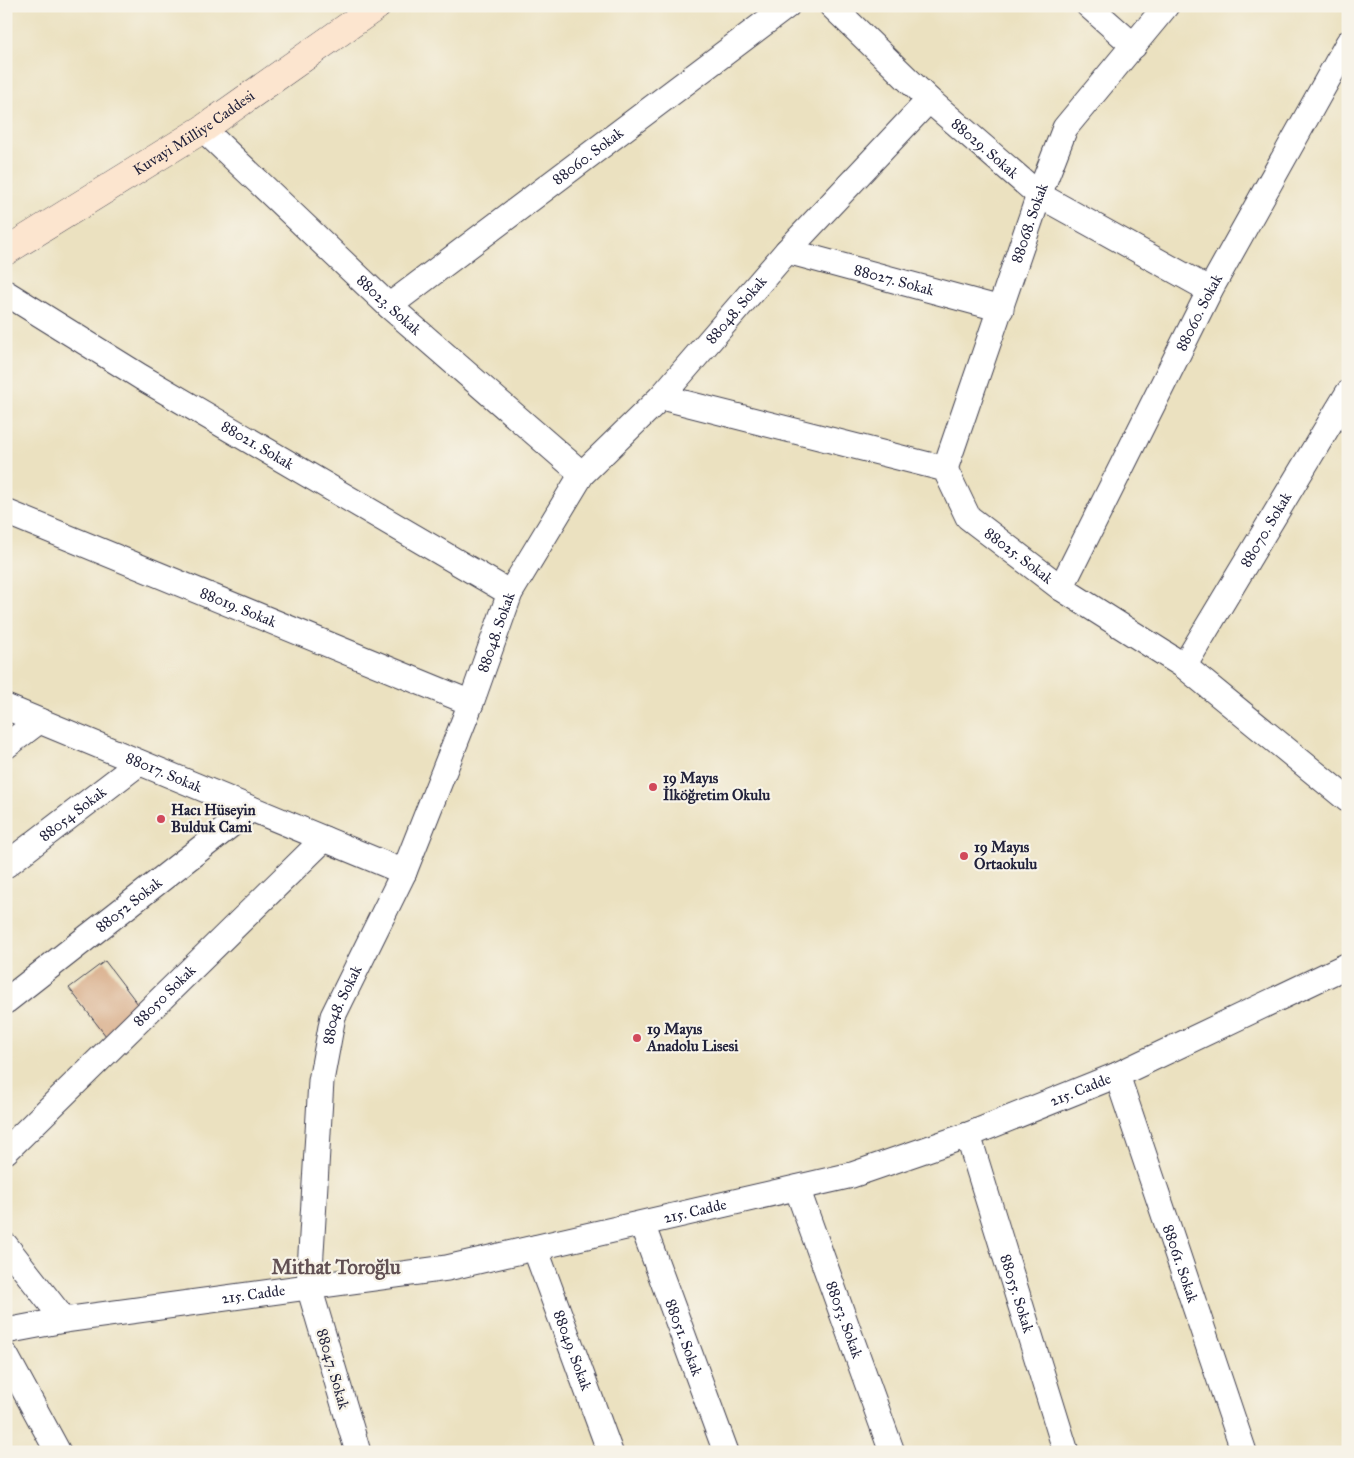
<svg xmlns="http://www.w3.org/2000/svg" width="1354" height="1458" viewBox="0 0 1354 1458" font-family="'IM FELL Great Primer',serif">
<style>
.building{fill:#d5a680}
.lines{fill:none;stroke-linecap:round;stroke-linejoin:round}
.street-casing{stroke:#403f4f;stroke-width:27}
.secondary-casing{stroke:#403f4f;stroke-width:29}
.street{stroke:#fff;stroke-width:25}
.secondary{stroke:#fce5cf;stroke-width:28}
.poi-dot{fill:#d1495b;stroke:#f7f3e8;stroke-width:2}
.labels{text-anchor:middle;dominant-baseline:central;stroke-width:4.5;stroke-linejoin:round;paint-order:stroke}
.street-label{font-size:15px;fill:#22223b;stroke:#f7f3e8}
.poi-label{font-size:15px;font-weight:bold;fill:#22223b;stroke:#f7f3e8;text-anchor:start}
.district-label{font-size:20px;font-weight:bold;fill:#615053;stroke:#f7f3e8}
</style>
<rect width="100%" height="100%" fill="#f7f3e8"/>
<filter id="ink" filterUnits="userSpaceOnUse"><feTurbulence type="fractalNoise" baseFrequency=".02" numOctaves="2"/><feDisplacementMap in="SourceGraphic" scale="10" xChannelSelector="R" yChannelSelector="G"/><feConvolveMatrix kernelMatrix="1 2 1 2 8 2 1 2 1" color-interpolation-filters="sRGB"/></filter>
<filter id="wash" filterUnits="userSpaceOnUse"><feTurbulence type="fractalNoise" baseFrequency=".0096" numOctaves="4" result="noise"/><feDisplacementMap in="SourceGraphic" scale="20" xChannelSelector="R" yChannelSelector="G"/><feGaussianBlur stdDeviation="1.12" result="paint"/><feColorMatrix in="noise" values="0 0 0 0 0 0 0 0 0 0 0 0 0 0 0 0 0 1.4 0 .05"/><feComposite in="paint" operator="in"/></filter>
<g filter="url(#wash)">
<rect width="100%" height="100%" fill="#ebe1c0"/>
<g id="blocks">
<!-- building -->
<path class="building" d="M105 961 141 1008 106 1036 69 988Z"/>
</g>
</g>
<g filter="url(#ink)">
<use href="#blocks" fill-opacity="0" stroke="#403f4f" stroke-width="1"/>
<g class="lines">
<!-- street casing -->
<g class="street-casing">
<g id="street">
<path id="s1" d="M832 6 929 100 1039 195 1210 290"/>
<path d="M1089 6 1134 46"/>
<path id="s2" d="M203 129 389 306 582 474"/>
<path id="s3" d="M787 251 1001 309"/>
<path id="s4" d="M6 293 141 377 510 593"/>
<path id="s5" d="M389 306 787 6"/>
<path id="s6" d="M661 397 945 469 968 517 1061 588 1184 666 1348 800"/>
<path id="s7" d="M945 469 1039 195 1065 128 1166 6"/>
<path id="s8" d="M6 512 471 703"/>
<path id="s9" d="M1061 588 1210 290 1348 43"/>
<path id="s10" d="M1184 666 1348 393"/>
<path id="s11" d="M6 707 404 872"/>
<path d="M6 746 39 721"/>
<path id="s12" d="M6 865 139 763"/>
<path id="s13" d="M6 1001 251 809"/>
<path id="s14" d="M1117 1075 1244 1452"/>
<path id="s15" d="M968 1135 1066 1452"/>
<path id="s16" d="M6 1151 324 839"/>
<path id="s17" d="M797 1188 892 1452"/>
<path id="s18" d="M642 1224 726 1452"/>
<path d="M6 1246 64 1320"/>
<path id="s19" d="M535 1248 610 1452"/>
<path id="s20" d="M6 1331 64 1320 447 1268 852 1175 968 1135 1117 1075 1348 965"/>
<path d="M6 1356 58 1452"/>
<path id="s21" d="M358 1452 309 1287 321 1081 333 1016 404 872 471 703 510 593 582 474 661 397 787 251 929 100"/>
</g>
</g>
<!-- secondary casing -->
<g class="secondary-casing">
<g id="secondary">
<path id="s22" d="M6 251 203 129 377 6"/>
</g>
</g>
<!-- street -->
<use href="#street" class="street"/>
<!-- secondary -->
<use href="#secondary" class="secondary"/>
</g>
</g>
<!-- markers -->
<g class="poi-dot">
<circle cx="653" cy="787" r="5"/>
<circle cx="161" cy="819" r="5"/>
<circle cx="964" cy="856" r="5"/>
<circle cx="637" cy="1038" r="5"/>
</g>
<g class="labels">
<!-- street labels -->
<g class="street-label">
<text stroke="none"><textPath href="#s22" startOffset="222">Kuvayi Milliye Caddesi</textPath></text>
<text stroke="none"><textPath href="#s1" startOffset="209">88029. Sokak</textPath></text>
<text stroke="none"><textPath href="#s5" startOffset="249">88060. Sokak</textPath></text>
<text stroke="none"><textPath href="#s7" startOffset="260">88068. Sokak</textPath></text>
<text stroke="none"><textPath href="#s3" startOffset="111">88027. Sokak</textPath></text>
<text stroke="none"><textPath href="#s2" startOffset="256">88023. Sokak</textPath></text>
<text stroke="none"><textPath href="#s21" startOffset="1268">88048. Sokak</textPath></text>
<text stroke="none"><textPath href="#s9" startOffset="308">88060. Sokak</textPath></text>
<text stroke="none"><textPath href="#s4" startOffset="294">88021. Sokak</textPath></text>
<text stroke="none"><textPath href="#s10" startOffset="159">88070. Sokak</textPath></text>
<text stroke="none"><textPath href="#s6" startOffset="410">88025. Sokak</textPath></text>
<text stroke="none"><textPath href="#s8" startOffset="251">88019. Sokak</textPath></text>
<text stroke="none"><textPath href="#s21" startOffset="862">88048. Sokak</textPath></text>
<text stroke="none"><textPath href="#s11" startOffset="171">88017. Sokak</textPath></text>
<text stroke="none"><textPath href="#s12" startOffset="84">88054 Sokak</textPath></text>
<text stroke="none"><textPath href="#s13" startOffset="156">88052 Sokak</textPath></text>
<text stroke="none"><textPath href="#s16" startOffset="222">88050 Sokak</textPath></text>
<text stroke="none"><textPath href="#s21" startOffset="458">88048. Sokak</textPath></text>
<text stroke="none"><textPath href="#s20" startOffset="1105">215. Cadde</textPath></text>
<text stroke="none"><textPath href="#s20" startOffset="700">215. Cadde</textPath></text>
<text stroke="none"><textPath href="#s14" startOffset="199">88061. Sokak</textPath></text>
<text stroke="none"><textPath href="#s15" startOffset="166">88055. Sokak</textPath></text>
<text stroke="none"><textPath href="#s20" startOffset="250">215. Cadde</textPath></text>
<text stroke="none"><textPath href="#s17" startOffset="140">88053. Sokak</textPath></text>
<text stroke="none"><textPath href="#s18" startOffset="121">88051. Sokak</textPath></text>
<text stroke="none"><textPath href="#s19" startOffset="109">88049. Sokak</textPath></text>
<text transform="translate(333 1369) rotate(74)">88047. Sokak</text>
</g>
<!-- poi labels -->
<g class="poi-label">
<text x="663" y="778">19 Mayıs<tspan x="663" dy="17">İlköğretim Okulu</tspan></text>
<text x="171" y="810">Hacı Hüseyin<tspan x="171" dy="17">Bulduk Cami</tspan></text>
<text x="974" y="847">19 Mayıs<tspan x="974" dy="17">Ortaokulu</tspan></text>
<text x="647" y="1029">19 Mayıs<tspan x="647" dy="17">Anadolu Lisesi</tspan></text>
</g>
<!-- district labels -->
<g class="district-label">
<text x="336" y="1267">Mithat Toroğlu</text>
</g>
</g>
<!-- margin -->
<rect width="1354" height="1458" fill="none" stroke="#f7f3e8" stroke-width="25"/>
</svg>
